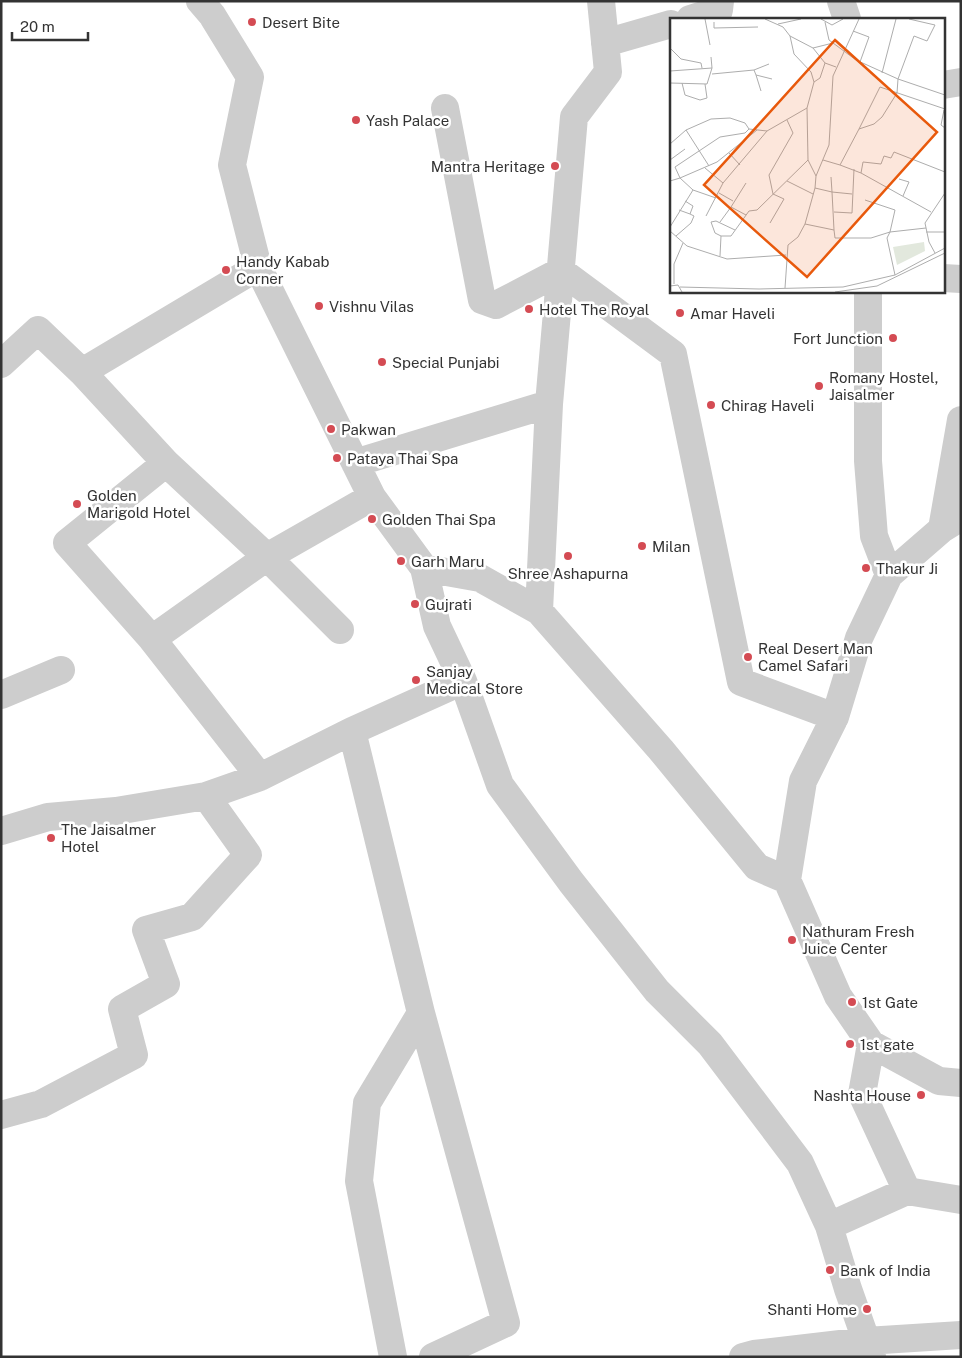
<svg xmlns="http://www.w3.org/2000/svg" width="962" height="1358" viewBox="0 0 962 1358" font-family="'Public Sans',sans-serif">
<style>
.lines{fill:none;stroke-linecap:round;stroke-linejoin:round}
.minor{stroke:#cdcdcd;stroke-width:28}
.poi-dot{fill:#d44b53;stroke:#fff;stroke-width:2}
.labels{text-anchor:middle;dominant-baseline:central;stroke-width:5;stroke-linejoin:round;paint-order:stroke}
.poi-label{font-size:15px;fill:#333;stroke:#fff;text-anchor:start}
.inset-road{fill:none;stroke:#adadad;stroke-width:1}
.view{fill:#e8590c;fill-opacity:0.15;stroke:#e8590c;stroke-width:2.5}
.inset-edge{fill:none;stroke:#333;stroke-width:2.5}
</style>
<rect width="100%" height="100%" fill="#fff"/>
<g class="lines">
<!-- minor -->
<path class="minor" d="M200 1 212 15 250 77 232 165 258 267 372 497 424 568 480 578 539 611 661 750 757 867 787 880 838 996 871 1044 939 1081 961 1083
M841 1 847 19
M690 19 719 10 720 1
M605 43 671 24
M943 85 961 82
M445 108 482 300 496 305 561 271 673 354 741 682 835 717
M258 267 82 372 166 463 267 557 372 497
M943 278 961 279
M868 291V461L874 536 889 575
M1 364 38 330 82 372
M166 463 67 543 152 639 260 777
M355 463 549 404
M942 529 961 420
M424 568 437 626 463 681 500 785 571 882 657 991 710 1044 800 1163 829 1226 848 1289 872 1357
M539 611 549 404 574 117 608 72 601 1
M152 639 267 557 340 630
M1 695 61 670
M1 831 48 817 116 811 206 796 260 777 352 731
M787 880 803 781 835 717 859 638 889 575 942 529 961 517
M421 1013 506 1323 433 1357
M871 1044 862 1094 907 1191
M1 1115 41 1104 134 1055 122 1009 166 984 146 930 192 917 248 855 206 796
M829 1226 907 1191 961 1200
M393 1357 359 1181 367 1103 421 1013 352 731 463 681
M743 1357 754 1354 866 1341 961 1335"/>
</g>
<!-- markers -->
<g class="poi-dot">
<circle cx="252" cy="22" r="5"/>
<circle cx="356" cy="120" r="5"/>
<circle cx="555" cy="166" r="5"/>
<circle cx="226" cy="270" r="5"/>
<circle cx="319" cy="306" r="5"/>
<circle cx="529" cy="309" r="5"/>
<circle cx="680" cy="313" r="5"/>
<circle cx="893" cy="338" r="5"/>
<circle cx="382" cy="362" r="5"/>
<circle cx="819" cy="386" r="5"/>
<circle cx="711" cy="405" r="5"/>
<circle cx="331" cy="429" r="5"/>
<circle cx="337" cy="458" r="5"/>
<circle cx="77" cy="504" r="5"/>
<circle cx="372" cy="519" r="5"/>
<circle cx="642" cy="546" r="5"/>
<circle cx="568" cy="556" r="5"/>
<circle cx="401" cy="561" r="5"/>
<circle cx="866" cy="568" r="5"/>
<circle cx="415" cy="604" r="5"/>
<circle cx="748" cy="657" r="5"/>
<circle cx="416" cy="680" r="5"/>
<circle cx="51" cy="838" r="5"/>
<circle cx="792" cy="940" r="5"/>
<circle cx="852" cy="1002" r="5"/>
<circle cx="850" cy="1044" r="5"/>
<circle cx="921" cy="1095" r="5"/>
<circle cx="830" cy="1270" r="5"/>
<circle cx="867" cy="1309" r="5"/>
</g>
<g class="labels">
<!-- poi labels -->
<g class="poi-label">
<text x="262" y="22">Desert Bite</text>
<text x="366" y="120">Yash Palace</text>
<text x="545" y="166" text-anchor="end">Mantra Heritage</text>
<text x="236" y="261">Handy Kabab<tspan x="236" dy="17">Corner</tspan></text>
<text x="329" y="306">Vishnu Vilas</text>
<text x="539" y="309">Hotel The Royal</text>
<text x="690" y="313">Amar Haveli</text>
<text x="883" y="338" text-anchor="end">Fort Junction</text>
<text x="392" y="362">Special Punjabi</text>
<text x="829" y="377">Romany Hostel,<tspan x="829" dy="17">Jaisalmer</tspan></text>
<text x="721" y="405">Chirag Haveli</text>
<text x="341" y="429">Pakwan</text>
<text x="347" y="458">Pataya Thai Spa</text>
<text x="87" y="495">Golden<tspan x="87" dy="17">Marigold Hotel</tspan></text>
<text x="382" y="519">Golden Thai Spa</text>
<text x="652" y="546">Milan</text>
<text x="411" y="561">Garh Maru</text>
<text x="876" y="568">Thakur Ji</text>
<text x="568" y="573" text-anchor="middle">Shree Ashapurna</text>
<text x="425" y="604">Gujrati</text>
<text x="758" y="648">Real Desert Man<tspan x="758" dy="17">Camel Safari</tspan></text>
<text x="426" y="671">Sanjay<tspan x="426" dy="17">Medical Store</tspan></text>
<text x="61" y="829">The Jaisalmer<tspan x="61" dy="17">Hotel</tspan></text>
<text x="802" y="931">Nathuram Fresh<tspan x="802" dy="17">Juice Center</tspan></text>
<text x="862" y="1002">1st Gate</text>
<text x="860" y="1044">1st gate</text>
<text x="911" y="1095" text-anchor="end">Nashta House</text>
<text x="840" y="1270">Bank of India</text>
<text x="857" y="1309" text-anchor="end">Shanti Home</text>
</g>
</g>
<!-- overview -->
<g transform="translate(670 18)">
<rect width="275" height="275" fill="#fff"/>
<path d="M254 224 255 233 227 247 223 229Z" fill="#e2e8dd"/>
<path class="inset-road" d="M35 1 40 27M95 1 113 9 120 18 124 36 141 54 144 64 137 90 138 142 146 158 145 170 135 206 128 219 118 227 115 270M151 1 162 7 173 1M44 4V10L88 9M155 4 159 22 186 42 228 61 275 77M108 6 131 1M183 13 199 19 190 44M120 18 143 30 163 25M0 30 11 41 31 45 32 50M143 30 155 45 166 49M84 52 99 46M0 53 42 50 41 39M212 55 226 1M42 56 84 52 86 57 102 61M86 57 91 73M144 64 150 60 155 45M0 65 37 66 42 50M12 65 15 77 30 82 37 80 35 66M274 92 271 107 275 110M79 111 75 115 50 119 5 149 10 160 47 144 87 112M189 111 210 69 275 91M16 112 39 148M0 126 16 112 41 101 60 100 75 105 79 111 97 113 137 90M59 135 70 147M0 142 15 131M153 142 170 147 189 111 204 106 212 99 227 75 228 61 244 18 257 23 265 7 239 1M170 147 191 155 261 194M35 150 53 165M191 155 193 144 211 146 214 138 221 140 224 134 275 154M146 158 159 127 163 58 189 1M161 159 162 174 182 176M229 161 239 164 233 178M0 163 10 160 23 172 0 209M117 163 143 176M23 172 46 180M49 175 63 183M61 189 76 165M9 192 20 196 23 188 15 183M164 194 182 195 184 151M36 198 53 165 97 113M50 204 61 189 76 197M100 205 114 181 103 176 99 157 123 115 117 102M135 206 164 212 162 174 145 170M164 212 165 220H201L220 214 225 192 195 182M0 213 17 228 57 241 116 237M256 214H275M6 218 21 205 24 198 20 196M51 218 45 215 41 204 46 203 65 212M265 235 259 224 255 205 275 175M50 238 51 218H61L79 193 87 192 138 142M225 257 217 220 220 214 256 210M4 266V246L13 225M0 268 8 267 12 274M10 269 89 271 173 269 225 257 275 230M165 274 207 268 275 235"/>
<path class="view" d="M165 22 267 114 137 259 34 167Z"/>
<rect width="275" height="275" class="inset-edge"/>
</g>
<!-- border -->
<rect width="962" height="1358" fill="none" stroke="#333333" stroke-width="5"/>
<!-- scale -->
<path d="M12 32v8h76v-8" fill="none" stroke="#333333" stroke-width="2.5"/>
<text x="20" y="32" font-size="15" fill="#333333" stroke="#ffffff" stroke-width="4" paint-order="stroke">20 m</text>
</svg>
